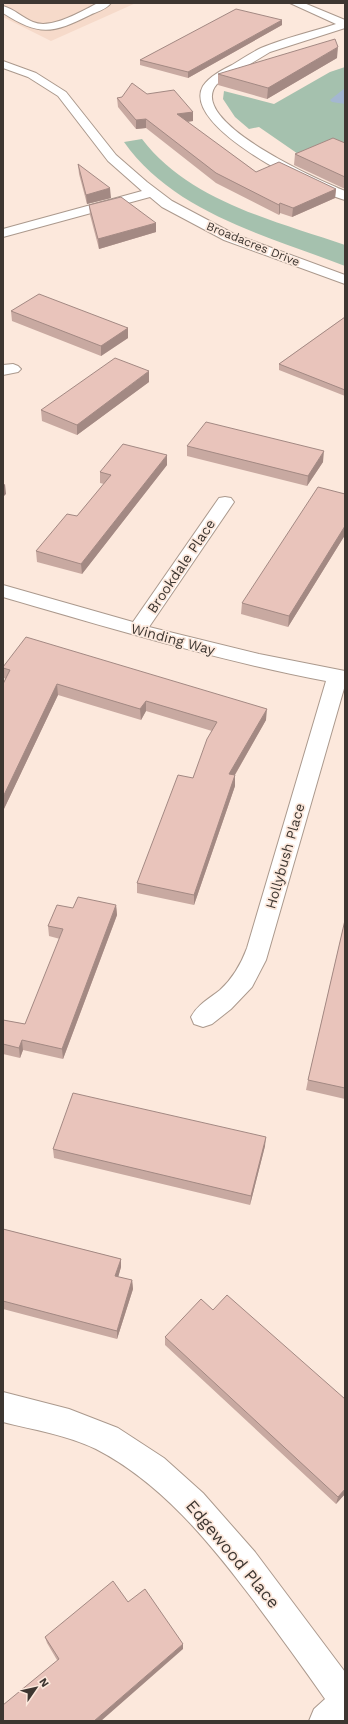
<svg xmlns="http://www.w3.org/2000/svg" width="348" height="1724" viewBox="0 0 348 1724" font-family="'Work Sans',sans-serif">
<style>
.built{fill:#f6daca}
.green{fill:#a5c1ae}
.water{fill:#a4b7d1}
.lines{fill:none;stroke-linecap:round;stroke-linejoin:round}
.minor-casing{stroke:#ab998d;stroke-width:2}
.minor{fill:#fff;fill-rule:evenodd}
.wall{fill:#c8a9a1}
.shaded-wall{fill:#a38983}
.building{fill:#e9c4bb;stroke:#a38983}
.labels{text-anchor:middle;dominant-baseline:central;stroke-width:3.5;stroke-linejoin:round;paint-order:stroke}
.far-street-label{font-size:12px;fill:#3d3631;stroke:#fce8dc}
.street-label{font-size:14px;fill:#3d3631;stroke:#fce8dc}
.near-street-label{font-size:17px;fill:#3d3631;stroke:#fce8dc}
</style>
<rect width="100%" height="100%" fill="#fce8dc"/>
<!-- built -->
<path class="built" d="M3 3H136L51 41 3 17Z"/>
<!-- green -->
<path class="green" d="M345 67V150L301 156 259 127 249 129 235 117 223 99 224 91 274 104 330 72Z
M142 139C189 201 275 221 345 245V266C268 236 174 213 124 142Z"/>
<!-- water -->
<path class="water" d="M345 88V104L332 102 330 100Z"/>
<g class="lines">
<!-- minor casing -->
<g class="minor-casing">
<path id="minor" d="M98 3H111C107 9 96 12 90 15 52 34 39 36 3 13V6C14 9 23 18 33 22 51 30 82 11 98 3Z
M290 3H304L345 20V28L270 52 217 84C184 121 321 181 345 191V200C315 192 180 127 203 86 210 76 222 70 232 65 242 59 251 53 261 48 285 38 311 32 336 24Z
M3 61 36 73 66 92 116 155 147 182 172 201 234 234 345 275V284L224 240 162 207 150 197 3 237V229L142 191 108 161 58 96 28 77 3 68Z
M13 364 18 366 21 369 18 372 3 375V365Z
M225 497 231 498 234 502 149 627 259 654 345 671V685L266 960 252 987 231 1009 212 1024 203 1027 194 1024 191 1017C197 1005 210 998 220 990 233 978 241 964 247 948L326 681C216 660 110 628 3 597V585L133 622 219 498Z
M3 1392 69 1409 118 1428 164 1458 203 1493 255 1552 345 1672V1721H309L314 1709 325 1699C302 1666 278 1633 254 1601 210 1543 162 1483 96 1449 67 1435 34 1430 3 1422Z"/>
</g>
<!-- minor -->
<use href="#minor" class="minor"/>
</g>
<!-- wall -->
<path class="wall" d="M282 25 188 78 140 65V60Z
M337 58 267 99 218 85V74Z
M147 94 193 112V121L187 122 256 172 336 189 335 198 292 217 280 213 279 215 216 183 146 128 136 129 118 107 117 98Z
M345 143V189L294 165 295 154Z
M78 164 111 198 87 204 79 174Z
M89 205 156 223V232L99 249 90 215Z
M11 311 128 328V338L101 356 12 321Z
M345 317V396L279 370V364Z
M149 382 77 435 42 421 41 410Z
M187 446 323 462 307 486 187 456Z
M167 465 82 574 37 562 36 551 77 516 104 484 100 483V472Z
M345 494V535L288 627 241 614 242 603Z
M3 668 266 720 235 775V786L194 905 137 893V883L193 778 212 731 146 711 141 720 58 695 3 811V684L6 679 4 678Z
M116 905 117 915 63 1059 23 1050 20 1058 3 1054V1020L25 1024 60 939 49 936 48 926 73 908Z
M345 920V1099L306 1090 308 1080Z
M265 1146 250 1205 54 1158 53 1149Z
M3 1229 121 1259V1267L118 1277 132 1280 133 1289 117 1339 3 1309Z
M165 1337 345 1494 336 1504 165 1345Z
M128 1602 183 1649 57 1660 47 1643 45 1637Z"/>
<!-- shaded-wall -->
<path class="shaded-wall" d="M282 20V25L188 78V72Z
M338 47 337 58 267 99 268 88Z
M193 112V121L177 123V114Z
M146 119V128L136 129V120Z
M110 188 111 198 87 204 86 195Z
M336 189 335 198 292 217 293 208Z
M280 203V213L279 215V205Z
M156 223V232L99 249 98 239Z
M128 328V338L101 356V346Z
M149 371V382L77 435V425Z
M324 451 323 462 307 486 308 476Z
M167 455V465L82 574 81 564Z
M5 484 6 494 3 497V485Z
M345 526V535L288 627 289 616Z
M57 684 58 695 3 811V797Z
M146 701V711L141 720 140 709Z
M267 709 266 720 229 785V774Z
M235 775V786L194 905V895Z
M116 905 117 915 63 1059 62 1049Z
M22 1040 23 1050 20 1058 19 1048Z
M266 1137 265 1146 250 1205 251 1196Z
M121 1259V1267L116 1285 115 1276Z
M132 1280 133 1289 117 1339V1331Z
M345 1489V1494L336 1504 338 1497Z
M183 1644V1649L101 1721H94Z"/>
<!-- building -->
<path class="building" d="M236 9 282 20 188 72 140 60Z
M335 39 338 47 268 88 218 74Z
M132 83 147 94 174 90 193 112 177 114 256 172 279 162 336 189 293 208 280 203 279 205 216 173 146 119 136 120 117 98 122 97Z
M333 138 345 143V177L295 154Z
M78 164 110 188 86 195Z
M121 197 156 223 98 239 89 205Z
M39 294 128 328 101 346 11 311Z
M345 317V390L279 364Z
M115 358 149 371 77 425 41 410Z
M206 422 324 451 308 476 187 446Z
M123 444 167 455 81 564 36 551 67 514 77 516 111 475 100 472Z
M318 487 345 494V526L289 616 242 603Z
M26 637 267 709 229 774 235 775 194 895 137 883 178 775 193 778 207 739 217 722 146 701 140 709 57 684 3 797V684L10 670 3 668V667Z
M78 897 116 905 62 1049 22 1040 19 1048 3 1044V1020L25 1024 63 929 48 926 57 905 73 908Z
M345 920V1088L308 1080Z
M73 1093 266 1137 251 1196 53 1149Z
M3 1229 121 1259 115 1276 132 1280 117 1331 3 1301Z
M227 1295 345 1399V1489L338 1497 165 1337 201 1299 213 1310Z
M113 1581 128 1602 145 1589 183 1644 94 1721H3V1705L59 1659 45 1637Z"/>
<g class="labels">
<!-- far-street labels -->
<g class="far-street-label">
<text transform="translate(253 244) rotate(22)">Broadacres Drive</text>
</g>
<!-- street labels -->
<g class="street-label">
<text transform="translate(181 566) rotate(-56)">Brookdale Place</text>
<text transform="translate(173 639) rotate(15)">Winding Way</text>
<text transform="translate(285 856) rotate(-74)">Hollybush Place</text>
</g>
<!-- near-street labels -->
<g class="near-street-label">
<text transform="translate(233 1554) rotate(50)">Edgewood Place</text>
</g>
</g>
<!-- border -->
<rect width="348" height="1724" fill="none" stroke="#3d3631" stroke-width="8"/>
<!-- north arrow -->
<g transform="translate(36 1688) rotate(56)" stroke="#fce8dc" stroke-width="3" paint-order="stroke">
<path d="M0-3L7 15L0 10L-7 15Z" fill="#3d3631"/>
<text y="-6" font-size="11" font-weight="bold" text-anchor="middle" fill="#3d3631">N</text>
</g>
</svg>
